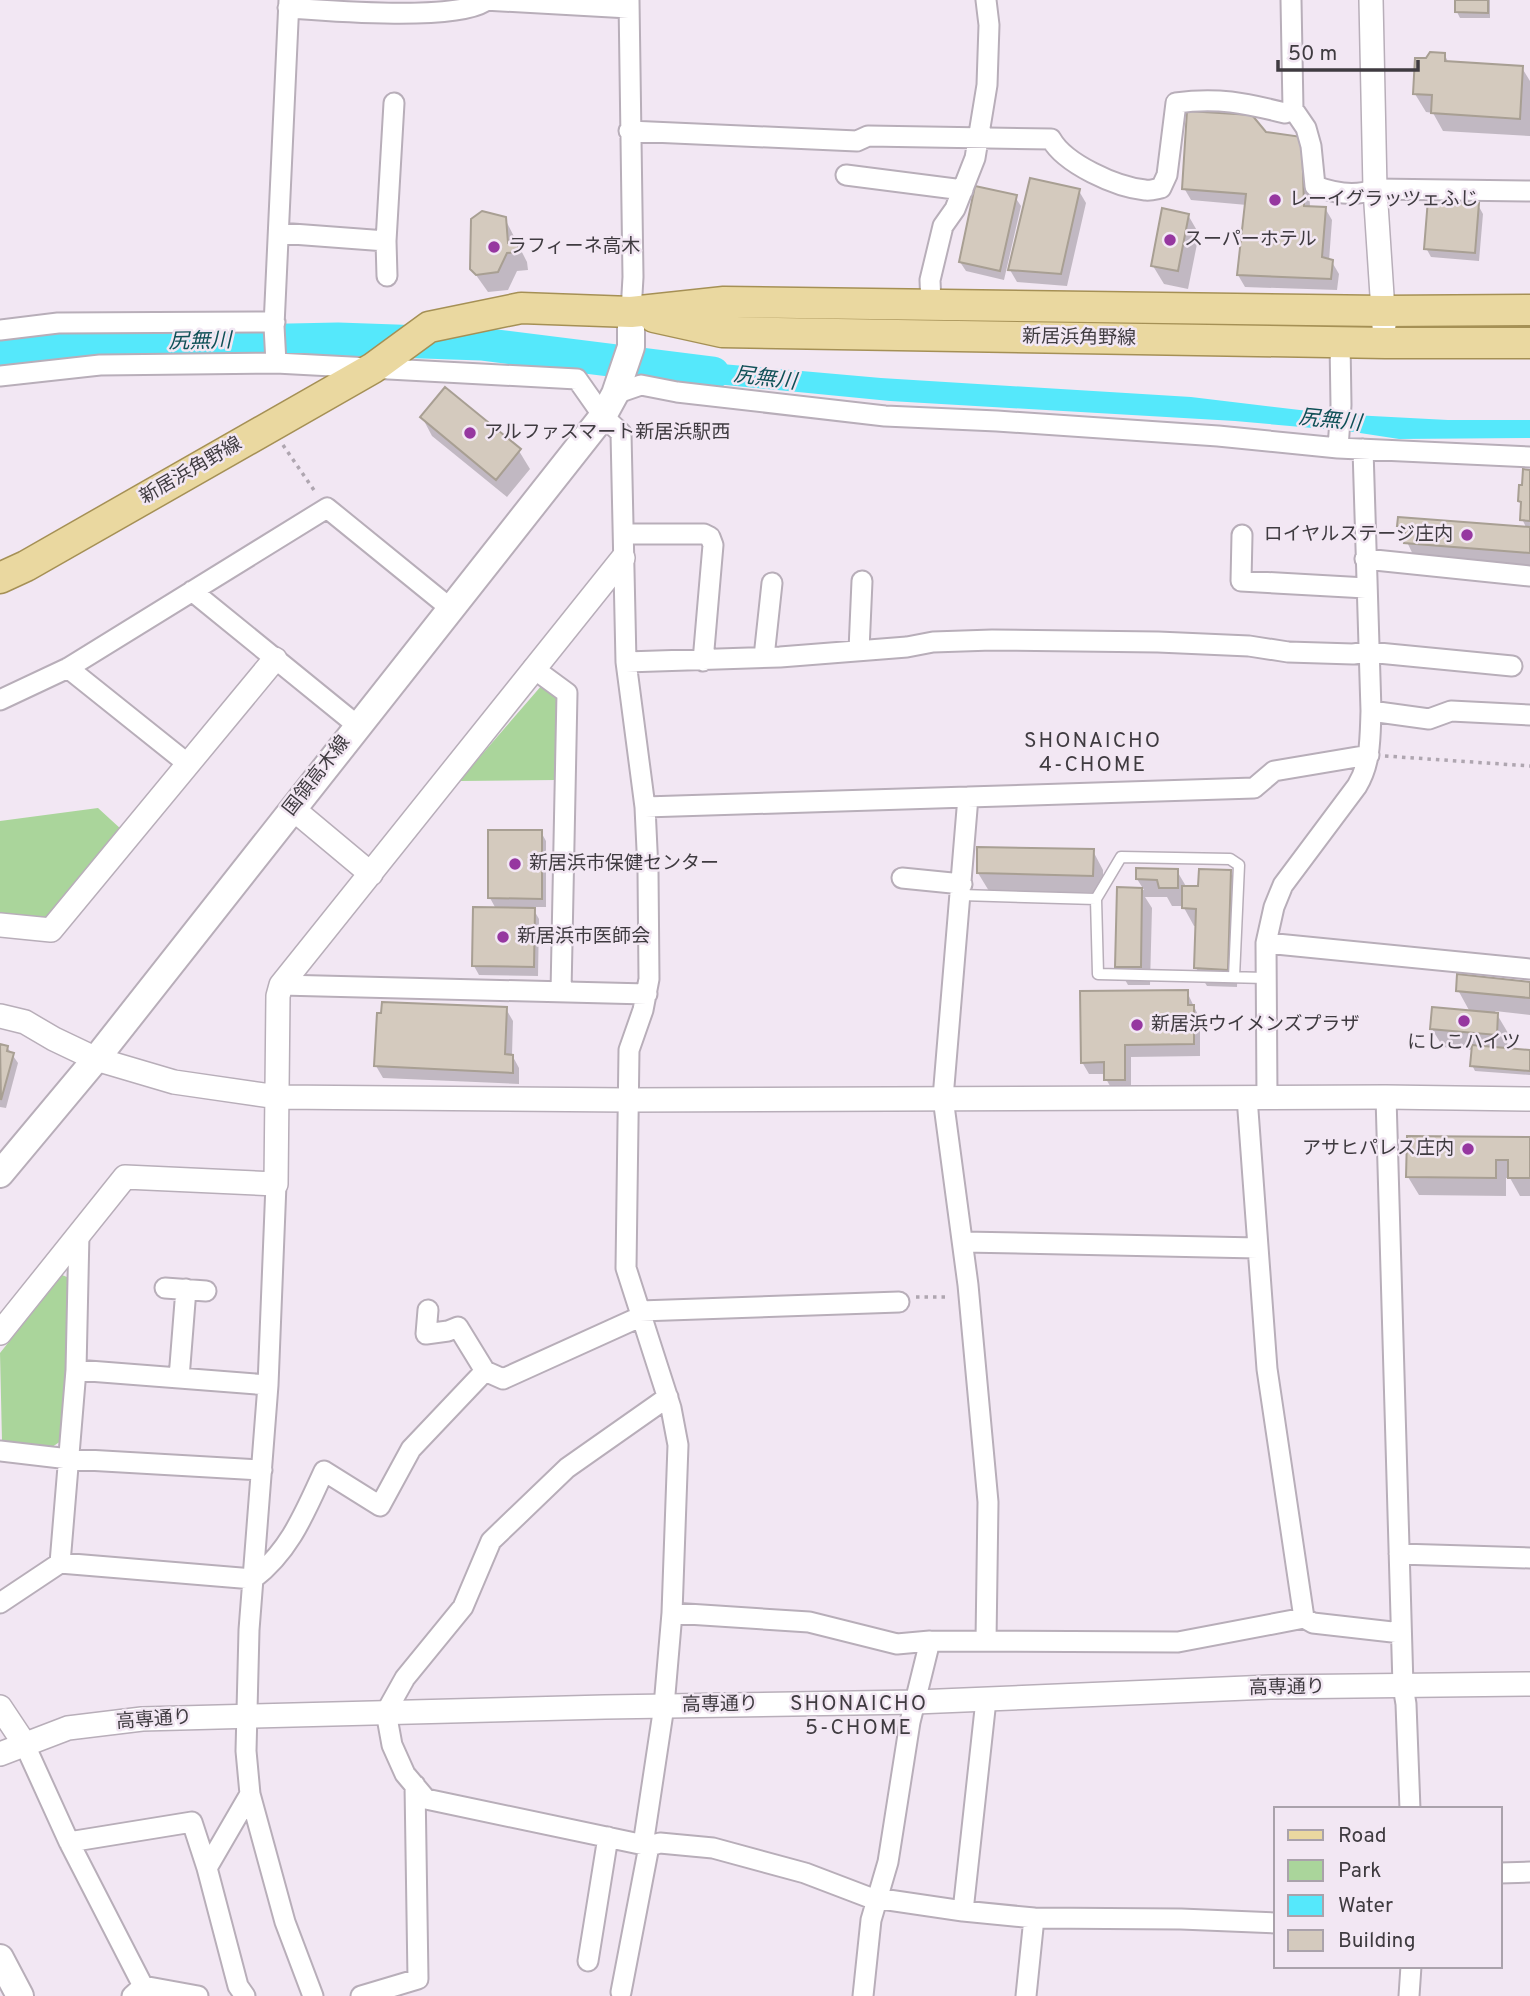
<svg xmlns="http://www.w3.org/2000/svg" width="1530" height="1996" viewBox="0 0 1530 1996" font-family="Overpass,'Noto Sans JP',sans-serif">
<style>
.green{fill:#aad59b}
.water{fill:#55e8fb}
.shadow{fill:#0003}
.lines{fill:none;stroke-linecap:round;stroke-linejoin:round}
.river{stroke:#55e8fb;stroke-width:33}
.building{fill:#d4cabe;stroke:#a89f93;stroke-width:2}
.service-casing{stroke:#b8aeb9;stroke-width:13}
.minor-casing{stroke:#b8aeb9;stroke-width:23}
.tertiary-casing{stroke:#b8aeb9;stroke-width:26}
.secondary-casing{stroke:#b8aeb9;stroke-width:30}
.primary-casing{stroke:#a59055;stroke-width:33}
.path{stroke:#afa6b0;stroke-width:3.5;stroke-dasharray:3.5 5;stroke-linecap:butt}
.service{stroke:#fff;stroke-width:10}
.minor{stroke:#fff;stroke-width:19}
.tertiary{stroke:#fff;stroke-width:23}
.secondary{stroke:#fff;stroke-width:26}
.primary{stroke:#ead8a0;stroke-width:30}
.poi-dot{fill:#9637a0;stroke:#f2e7f3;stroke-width:2.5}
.labels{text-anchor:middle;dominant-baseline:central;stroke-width:5;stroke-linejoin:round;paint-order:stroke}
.poi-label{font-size:19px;fill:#3f3b40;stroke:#f2e7f3;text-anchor:start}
.street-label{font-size:19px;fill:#3f3b40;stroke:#f2e7f3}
.water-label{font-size:21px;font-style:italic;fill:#0f5057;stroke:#f2e7f3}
.neighbourhood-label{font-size:21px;letter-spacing:2px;fill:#3f3b40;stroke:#f2e7f3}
</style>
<rect width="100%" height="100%" fill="#f2e7f3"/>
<!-- green -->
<path class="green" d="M542 685 558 693 556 780 459 781Z
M98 808 122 830 54 918 44 920 0 916V821Z
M62 1275 72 1279 61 1441 52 1447 2 1441 0 1353Z"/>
<!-- water -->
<path class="water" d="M677 360 881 378 1191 397 1334 414 1448 420H1530V438L1399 439 1347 431 1235 421 890 401 715 384 660 375Z"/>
<!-- shadow -->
<path class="shadow" d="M1457 0H1490V18H1460L1457 12Z
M1444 54 1449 63 1522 68 1530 81V136L1443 131 1433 113 1426 112 1415 94 1426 60Z
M1265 133 1308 151 1310 208H1325L1332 220 1329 261 1332 262 1339 274 1337 290 1245 287 1238 275 1247 205 1191 200 1184 188Z
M1079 191 1086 203 1067 286 1017 282 1010 270Z
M1015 197 1021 206 1004 280 966 271 960 262Z
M1478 205 1483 214 1479 261 1431 257 1426 248Z
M1188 215 1199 234 1188 289 1164 284 1153 266Z
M505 219 527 262 528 270 517 271 508 290 488 292 471 268Z
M422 417 519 451 530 469 507 497 432 436Z
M1530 471V570L1416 561 1399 525 1527 529 1522 519 1524 486Z
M541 832 546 841V907H532L539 919 538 976 479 975 474 966 496 909 490 898Z
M1093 851 1103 870V893L989 891 978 873Z
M1177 871 1187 888H1200L1230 872 1240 890 1237 987 1207 986 1196 968 1197 926H1194L1183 906H1172L1167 897H1145L1152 908 1150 985H1128L1117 966 1118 889 1144 890 1137 879Z
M1530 983V1015L1495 1011 1508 1033 1507 1050 1530 1052V1075L1475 1071 1472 1065 1473 1050 1443 1047 1432 1029 1470 1012 1458 990Z
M1187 992 1200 1019V1056L1131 1057V1091H1113L1106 1079V1074H1089L1082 1062Z
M506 1009 513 1021 512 1055 519 1068V1084L383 1078 376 1066Z
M0 1045 7 1047 18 1063 6 1108 0 1107Z
M1530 1139V1196H1520L1510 1178H1506V1196L1419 1195 1408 1177Z"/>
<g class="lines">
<!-- river -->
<path class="river" d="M0 352 106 344 338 339 481 344 713 373"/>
</g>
<!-- building -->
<path class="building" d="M1455 0H1488V13L1455 12Z
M1430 52 1445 53V61L1523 66 1520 119 1431 113 1432 95 1413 94 1415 58H1426Z
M1187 111 1252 115 1266 132 1302 137 1304 206 1326 207 1322 257 1333 260 1331 279 1237 275 1246 194 1182 189Z
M1030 178 1080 189 1061 274 1008 270Z
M975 186 1017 195 1000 271 959 262Z
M1428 199 1479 203 1475 253 1424 249Z
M1162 208 1189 214 1178 271 1151 266Z
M482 211 506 217 508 243 518 242V252L507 253 498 272 476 275 470 269 471 219Z
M445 387 521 449 496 480 420 417Z
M1523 469 1530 470V521L1520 520 1521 502 1518 501 1519 485H1522Z
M1398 517 1530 527V553L1404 543 1406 526H1397Z
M488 830H542V899L488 898Z
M977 847 1094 849 1093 876 977 873Z
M1136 868 1178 869V888H1159L1157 880 1136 879Z
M1199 869 1231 870 1228 970 1194 968 1196 909 1182 908V886H1198Z
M1117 887 1142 888 1141 967H1115Z
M473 907 535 908 534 967 472 966Z
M1457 974 1530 982V998L1456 991Z
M1188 990V1005H1194V1044L1125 1045V1080H1104V1062L1081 1063 1080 991Z
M382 1002 507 1007 505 1054 513 1055V1073L374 1066 377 1013H381Z
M1432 1007 1498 1013 1497 1035 1430 1029Z
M0 1044 8 1046 7 1051 14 1053 1 1100Z
M1472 1045 1530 1050V1071L1470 1066Z
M1407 1136 1530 1137V1178H1508V1160H1496V1178L1406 1177Z"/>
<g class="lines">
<!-- service casing -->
<g class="service-casing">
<path id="service" d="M961 895 1096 899 1098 974 1266 978
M1096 899 1121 857 1230 859 1239 865 1234 977"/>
</g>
<!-- minor casing -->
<g class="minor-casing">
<path id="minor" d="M484 0 629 8
M629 0 633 277 631 312
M1291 0 1293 109 1306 128 1311 146 1315 186C1334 193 1356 197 1375 189L1530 191
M288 8C329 11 453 21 484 2
M629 131 857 141 868 136 1051 139C1065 164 1116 187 1145 190 1150 191 1156 189 1161 188L1167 175 1176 103C1217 97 1245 103 1285 113L1293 109
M846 175 963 190
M279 233 386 241
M387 276 386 241 394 103
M931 305 930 280 943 226 955 209 975 158 987 85 989 25 986 0
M0 330 58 323 275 322
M276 363 274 326 289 0
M0 376 100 365 276 363 577 379 603 416 621 433 626 662 645 807 648 871 649 979 643 1010 629 1050 626 1268 671 1408 678 1445 672 1613 664 1706 643 1845
M615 394 641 385 677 392 885 416 997 421 1218 436 1338 448 1530 457
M1338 448 1341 405 1340 342
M624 534H704L710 537 713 545 703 661
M1242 535 1241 581 1366 588
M1365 559 1530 576
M192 591 358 726
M859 650 862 581
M764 657 772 583
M626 662 780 657 907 647 933 642 992 640 1158 642 1249 646 1288 652 1353 654 1368 652 1512 666
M68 668 188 764
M533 668 567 693 561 992
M0 700 68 668 327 508 450 608
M1371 711 1429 719 1451 711 1530 715
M645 807 968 797
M902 878 962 884
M1266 943 1530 969
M281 985 647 994
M1247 1097 1267 1369 1304 1618
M1267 1097 1266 943 1274 907 1283 885 1357 786C1371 763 1370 738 1371 711L1363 449
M1386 1097 1403 1686 1406 1704 1410 1809
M276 1184 268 1385 249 1630 246 1751 250 1794 285 1922 313 1996
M963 1242 1258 1248
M165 1288 206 1291
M428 1310 426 1334 448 1331 458 1327 485 1371 503 1379 642 1316
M640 1311 899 1302
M76 1370 268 1385
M179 1378 186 1289
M668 1397 567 1468 491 1541 463 1607 405 1678 386 1712 392 1745 405 1774 426 1799 649 1846 660 1843 713 1848 805 1873 868 1897 963 1911 1034 1918 1181 1919 1276 1923
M0 1451 69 1459 262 1470
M1399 1554 1530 1558
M60 1563 76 1370 79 1233
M0 1603 60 1563 253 1579C290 1551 305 1512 324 1471L380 1506 411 1449 485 1371
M672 1613 809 1622 897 1644 930 1641
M986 1641 988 1502 968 1285 943 1098 968 797 1254 788 1274 771 1369 755
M24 1743 69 1842 143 1986 132 1996
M69 1842 192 1822 207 1868
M1500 1873 1530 1872
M963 1911 986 1700
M588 1961 608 1837
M143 1986 198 1996
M621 1992 649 1846
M245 1996 238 1986 207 1868 250 1794
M361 1996 418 1979 415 1785
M863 1996 871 1920 888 1862 910 1722 930 1641 1178 1642 1304 1618 1313 1623 1401 1633
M1026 1996 1034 1918
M1409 1996 1411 1966"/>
</g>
<!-- tertiary casing -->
<g class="tertiary-casing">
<path id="tertiary" d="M1371 0 1375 189 1384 326
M292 808 371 874
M0 925 51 930 275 659
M0 1016 25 1022 54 1039 96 1059 174 1082 278 1097 628 1100 1386 1097 1530 1099
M0 1333 125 1177 276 1184 278 996 281 985 623 558
M0 1707 24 1743
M0 1754 68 1728 142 1719 605 1707 916 1702 1270 1687 1530 1684"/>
</g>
<!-- secondary casing -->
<g class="secondary-casing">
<path id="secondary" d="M0 1174 96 1059 603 416 615 394 631 347V312
M0 1958 20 1996"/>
</g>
<!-- primary casing -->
<g class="primary-casing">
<path id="primary" d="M654 317 722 332 1385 343H1530
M0 578 26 566 373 368 429 327 521 308 631 312 724 302 1383 311 1530 310"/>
</g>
<!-- path -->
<path class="path" d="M283 445 316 493
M1385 756 1530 766
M916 1297H950"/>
<!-- service -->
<use href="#service" class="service"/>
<!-- minor -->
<use href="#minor" class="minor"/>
<!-- tertiary -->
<use href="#tertiary" class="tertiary"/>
<!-- secondary -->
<use href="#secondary" class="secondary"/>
<!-- primary -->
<use href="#primary" class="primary"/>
</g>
<!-- markers -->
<g class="poi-dot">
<circle cx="1275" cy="200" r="7"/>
<circle cx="1170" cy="240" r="7"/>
<circle cx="494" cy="247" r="7"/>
<circle cx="470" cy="433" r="7"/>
<circle cx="1467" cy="535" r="7"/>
<circle cx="515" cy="864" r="7"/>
<circle cx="503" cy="937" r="7"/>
<circle cx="1464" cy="1021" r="7"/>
<circle cx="1137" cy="1025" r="7"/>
<circle cx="1468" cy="1149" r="7"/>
</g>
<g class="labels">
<!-- poi labels -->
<g class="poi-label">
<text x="1289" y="200">レーイグラッツェふじ</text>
<text x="1184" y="240">スーパーホテル</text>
<text x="508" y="247">ラフィーネ高木</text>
<text x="484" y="433">アルファスマート新居浜駅西</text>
<text x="1453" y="535" text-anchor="end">ロイヤルステージ庄内</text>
<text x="529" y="864">新居浜市保健センター</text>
<text x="517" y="937">新居浜市医師会</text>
<text x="1151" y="1025">新居浜ウイメンズプラザ</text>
<text x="1464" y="1043" text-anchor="middle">にしこハイツ</text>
<text x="1454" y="1149" text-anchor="end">アサヒパレス庄内</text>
</g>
<!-- street labels -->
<g class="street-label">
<text transform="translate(1079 338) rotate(1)">新居浜角野線</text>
<text transform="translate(191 471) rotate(-30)">新居浜角野線</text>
<text transform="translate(317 776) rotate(-52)">国領高木線</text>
<text transform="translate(1287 1688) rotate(-1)">高専通り</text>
<text transform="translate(720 1705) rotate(-1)">高専通り</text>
<text transform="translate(154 1720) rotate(-4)">高専通り</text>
</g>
<!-- water labels -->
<g class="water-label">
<text transform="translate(200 342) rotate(-1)">尻無川</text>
<text transform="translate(765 379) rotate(7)">尻無川</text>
<text transform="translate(1330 421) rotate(6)">尻無川</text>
</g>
<!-- neighbourhood labels -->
<g class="neighbourhood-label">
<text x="1093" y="741">SHONAICHO<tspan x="1093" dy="24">4-CHOME</tspan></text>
<text x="859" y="1704">SHONAICHO<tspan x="859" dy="24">5-CHOME</tspan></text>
</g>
</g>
<!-- legend -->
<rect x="1274" y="1807" width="228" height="161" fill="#f2e7f3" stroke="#aaa2ab" stroke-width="2"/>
<rect x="1288" y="1830" width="35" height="10" fill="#ead8a0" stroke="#aaa2ab" stroke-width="2"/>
<text x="1338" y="1842" font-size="21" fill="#3f3b40">Road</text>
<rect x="1288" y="1860" width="35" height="21" fill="#aad59b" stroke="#aaa2ab" stroke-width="2"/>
<text x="1338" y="1877" font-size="21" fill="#3f3b40">Park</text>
<rect x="1288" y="1895" width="35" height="21" fill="#55e8fb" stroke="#aaa2ab" stroke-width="2"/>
<text x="1338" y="1912" font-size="21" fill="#3f3b40">Water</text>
<rect x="1288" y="1930" width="35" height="21" fill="#d4cabe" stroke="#aaa2ab" stroke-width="2"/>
<text x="1338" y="1947" font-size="21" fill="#3f3b40">Building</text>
<!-- scale -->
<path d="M1278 60v10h140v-10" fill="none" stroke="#3f3b40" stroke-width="3.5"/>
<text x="1288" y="60" font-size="21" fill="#3f3b40" stroke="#f2e7f3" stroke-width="5" paint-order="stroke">50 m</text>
</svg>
